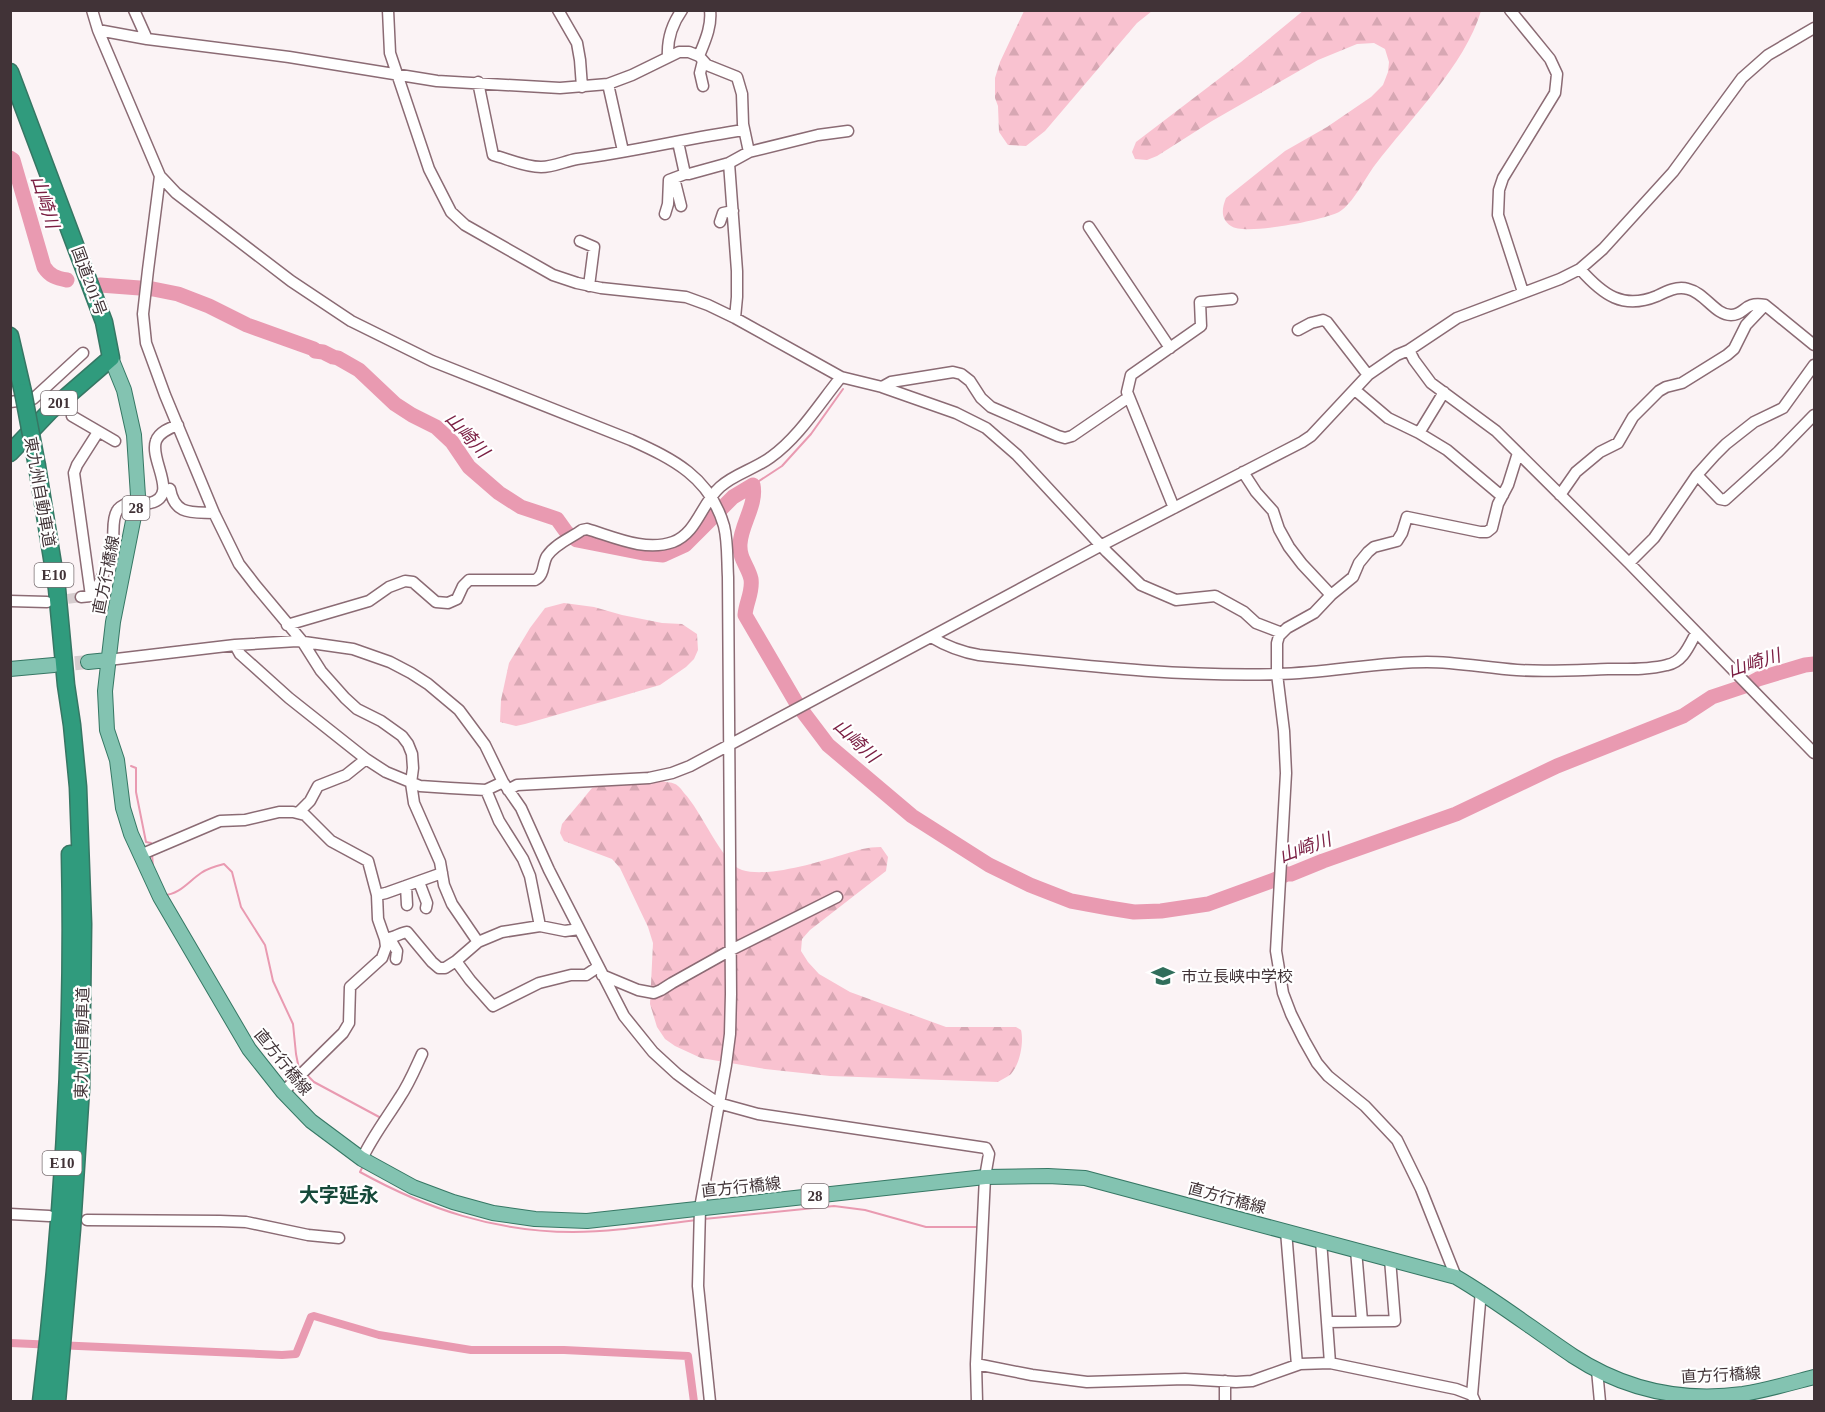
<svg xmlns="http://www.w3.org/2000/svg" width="1825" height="1412" viewBox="0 0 1825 1412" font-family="'Times New Roman','Noto Sans JP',serif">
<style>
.forest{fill:url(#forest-firs)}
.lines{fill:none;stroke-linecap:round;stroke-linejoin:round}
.stream{stroke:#e99ab1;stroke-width:2}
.canal{stroke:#e99ab1;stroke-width:8}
.river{stroke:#e99ab1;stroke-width:15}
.minor-tunnel{stroke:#d6cdcf;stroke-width:10;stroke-dasharray:10 5;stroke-linecap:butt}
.major-tunnel{stroke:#d6cdcf;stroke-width:14;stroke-dasharray:14 7;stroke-linecap:butt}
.minor-casing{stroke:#8b6b74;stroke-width:13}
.major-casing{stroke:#367764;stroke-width:16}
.highway-casing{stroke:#367764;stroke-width:19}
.minor{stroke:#fff;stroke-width:10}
.major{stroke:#83c3b1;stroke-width:14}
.highway{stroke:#309b7d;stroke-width:16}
.minor-bridge-casing{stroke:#8b6b74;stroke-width:13;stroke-linecap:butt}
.highway-bridge-casing{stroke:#367764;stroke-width:19;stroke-linecap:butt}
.minor-bridge{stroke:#fff;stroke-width:10}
.highway-bridge{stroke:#309b7d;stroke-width:16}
.labels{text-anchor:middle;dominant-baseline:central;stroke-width:4.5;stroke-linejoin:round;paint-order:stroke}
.shield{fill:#fff;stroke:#7a7073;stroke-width:1.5}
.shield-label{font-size:15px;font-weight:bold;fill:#413337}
.street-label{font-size:16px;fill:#413337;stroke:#fff}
.poi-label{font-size:16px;fill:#413337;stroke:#fff;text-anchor:start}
.water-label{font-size:18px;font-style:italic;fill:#7b2044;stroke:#fff}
.quarter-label{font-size:20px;font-weight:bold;fill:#16493a;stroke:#fff}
</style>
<defs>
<pattern id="forest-firs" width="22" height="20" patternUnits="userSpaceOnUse" patternTransform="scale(1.5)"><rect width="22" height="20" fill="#f9c2d0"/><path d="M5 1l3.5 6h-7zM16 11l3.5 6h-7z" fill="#d7a7b3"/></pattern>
</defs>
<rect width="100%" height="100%" fill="#fbf3f5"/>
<!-- forest -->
<path class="forest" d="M1304 10 1481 11C1465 65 1410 119 1375 165 1365 178 1353 204 1339 212 1323 220 1245 236 1231 226 1220 219 1222 208 1226 198L1285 151 1327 127 1371 97 1383 85 1388 72 1389 62 1385 49 1374 43 1357 44 1318 60 1212 121 1157 156 1147 160 1135 159 1132 152 1136 142 1241 62Z
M1024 11H1152L1137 23 1045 131 1026 146 1008 145 999 132 998 106 995 98V78L1000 62Z
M564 603 594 607 622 615 662 623 682 624 697 634 698 650 694 659 686 667 660 685 525 724 516 726 500 722 501 700 509 663 530 628 545 608Z
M661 781C665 782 671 782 675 784 678 785 682 790 684 793 701 810 722 863 742 870 768 878 819 862 845 854 859 850 866 847 881 847L888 857 886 871 810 930 802 939 801 951 808 962 819 974 850 992 946 1027H1016L1021 1030C1024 1042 1020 1064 1011 1074 1008 1077 1002 1079 998 1082L830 1076 765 1069 701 1058 675 1046 665 1039 657 1027 650 1004 653 943 648 927 620 868 612 859 564 841 560 833 562 824 592 788 609 784 632 785Z"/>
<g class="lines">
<!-- stream -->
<path class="stream" d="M753 485 782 466 811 434 843 389
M131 766 136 768V792L146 842 151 843V847
M152 853 153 868
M164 895C179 895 189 881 201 873 208 868 216 866 224 864L232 872 241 907 265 945 273 981 293 1024 296 1054 299 1069 301 1070
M306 1074 314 1082 381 1118
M363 1166 360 1172C427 1209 495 1232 573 1232 614 1232 655 1225 696 1220
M704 1219 834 1206 865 1210 926 1227H980"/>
<!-- canal -->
<path class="canal" d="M10 1343 282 1355 296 1354 311 1317 314 1316 379 1335 471 1350H564L688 1356 694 1402"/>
<!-- river -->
<path class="river" d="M10 158 13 160 44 267C50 276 56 278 67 280
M100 285 153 289 178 294 209 306 247 325 314 349 315 351 323 352 333 357 338 358 359 370 395 404 412 415 436 427 452 442 469 467 499 493 521 507 557 519 567 533 577 540 643 553 663 555 685 545 733 497 753 485C757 505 741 524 740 544 739 559 748 566 751 579 753 592 746 602 745 615L797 704 828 745 912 816 989 865 1030 885 1071 901 1109 908 1134 912 1161 911 1208 904 1274 880 1287 874H1291L1323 861 1456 814 1557 766 1683 716 1712 697 1745 686 1758 679 1805 665 1814 664"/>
<!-- minor-tunnel -->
<path class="minor-tunnel" d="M53 601 81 597"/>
<!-- major-tunnel -->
<path class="major-tunnel" d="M54 665 88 662"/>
<!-- minor casing -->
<g class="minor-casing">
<path id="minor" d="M92 10 98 30 160 176 176 193 291 281 351 321 432 361 631 440C673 459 710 477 724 526 728 542 727 560 728 577L731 994 730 1034 726 1065 700 1208 698 1286 710 1402
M134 10 147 39
M388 10 390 53 429 169 451 212 465 225 553 275 577 283 601 288 686 297 708 305 735 318 841 377 882 387 956 413 986 428 1017 455 1107 552 1141 585 1176 600 1215 596 1244 612 1256 623 1282 633
M558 10 577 43 580 60 582 87
M1510 10 1550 59 1557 74 1556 84 1555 93 1503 178 1499 190 1498 215 1523 292
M98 30 147 39 289 57 437 81 560 88 608 84 632 75 679 52H689L699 56 707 65 737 77 742 94 743 124 749 152
M699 56C705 41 712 26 710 10
M668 57C667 40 672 24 682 10
M478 82 493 155C508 159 525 167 541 167 554 167 565 161 577 159 633 152 688 138 744 130
M608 84 623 151
M703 86 700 73 703 61
M678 142 685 174H689L729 163
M160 176 148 270 143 314 146 343 165 395 214 513 239 564 256 586 302 641 321 671 345 698 357 709 381 721 402 736 408 744 412 754 413 768 411 783 414 803 440 862 444 885 452 904 478 942
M674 178 681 206
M665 214 668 204 669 180 685 174
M720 222 723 213 733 211
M1089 227 1170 348
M580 241 594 247 589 286
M1580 269C1603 295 1623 310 1657 296 1667 291 1677 286 1688 289 1705 293 1715 315 1731 315 1746 315 1743 301 1765 305L1814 345
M735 318 737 297V271L729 163 749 152 818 135 848 131
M1298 330 1311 323 1323 320 1327 322 1368 375
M1409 350 1414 360 1431 383 1496 431 1629 563 1814 753
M882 387 891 382 953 372 961 374 970 381 981 398 991 407 1058 436 1065 438 1072 436 1129 397
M1355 390 1388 418 1419 433 1447 450 1498 493 1503 495
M10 402 33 399 83 353
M72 416 115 441
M1419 433 1444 392
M1243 472 1256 492 1273 511 1279 529 1289 547 1302 564 1331 595
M1697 475 1720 499 1725 500 1778 452 1814 415
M170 489C175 516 192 512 214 513
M1560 495 1576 472 1600 452 1618 443 1633 417 1659 391 1666 387 1682 383 1727 355 1734 349 1746 325 1765 305
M150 503C180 496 149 460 156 441 159 432 170 428 178 425
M1174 508 1127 392 1131 375 1201 326 1200 302 1232 299
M1629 563 1654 538 1697 475 1715 455 1726 444 1754 422 1783 408 1814 365
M91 596C103 580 110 560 113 539 114 531 112 519 117 511 119 507 123 505 128 503
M81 597 91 596 74 473 77 465 98 432
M10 601 47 602
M287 625 369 601 389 587 405 581 413 582 436 602 448 603 457 599 463 586 469 580H535C545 575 542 564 547 556 555 544 571 538 582 530L587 529C614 537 645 552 673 542 697 533 701 504 720 487 734 474 755 469 771 457 799 437 819 404 841 377
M931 637C946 646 961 652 979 655 1078 665 1177 677 1278 674 1328 673 1377 662 1427 662 1457 662 1487 668 1517 670 1547 672 1578 670 1608 669 1627 669 1648 670 1667 665 1683 662 1689 646 1696 633
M235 645 240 654 289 698 366 759 386 772 420 786 450 788 486 790 503 782
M108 660 235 645 297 641 353 649 390 662 411 673 428 684 459 710 485 745 503 782 521 808 549 870 624 1016 653 1052 677 1074 696 1088 718 1103 758 1114 986 1148 989 1154 985 1177 976 1364 977 1402
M486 790 499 821 523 859 530 876 540 926
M508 790 517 785 649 778 672 773 690 766 1102 545 1302 442 1311 436 1368 375 1397 355 1409 350 1457 318 1560 279 1580 269 1603 249 1673 172 1742 78 1768 55 1814 28
M299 812 310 801 318 786 346 775 366 759
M140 855 220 821 245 820 279 812H293L305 815 331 841 368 861 377 895 378 919 385 939 386 947 382 958 350 987 349 1023 343 1033 283 1092
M419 882 427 903 426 908
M406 886 407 905
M377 895 386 893 442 873
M579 929 565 931 540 926 502 932 478 942 456 961 470 980 493 1006 539 983 571 975H586L598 967
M385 938C393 939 399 933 407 932L432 962 439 968H445L456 961
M390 939 397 951 396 959
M602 975 638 990 654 993 661 990 672 983 731 950 837 897
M362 1159C372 1137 387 1118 400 1097 409 1084 415 1069 422 1054
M10 1214 49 1216
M87 1220 220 1221 246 1222 308 1235 339 1238
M1286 1231 1297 1365
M1321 1240 1330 1363
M1356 1250 1362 1321
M1456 1277 1421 1189 1397 1140 1365 1106 1328 1076 1317 1063 1304 1040 1291 1014 1283 993 1276 951 1286 773 1284 731 1277 674V643L1279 636 1287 628 1314 613 1331 595 1353 577 1359 563 1368 552 1374 547 1397 541 1402 533 1407 517 1480 532H1487L1492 528 1498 504 1508 485 1518 453
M1327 1322 1395 1321 1390 1259
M976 1364 1032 1375 1087 1382 1185 1379 1236 1382 1252 1381 1300 1364 1330 1363 1456 1389 1472 1395
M1597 1370 1600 1402
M1225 1381V1402
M1475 1402 1472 1395 1481 1291"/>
</g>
<!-- major casing -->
<g class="major-casing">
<path id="major" d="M111 358 124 390 134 435 138 496 113 622 105 691 107 730 117 760 123 808 131 834 160 897 249 1049 283 1092 311 1121 362 1159 413 1187 453 1202 493 1213 535 1219 587 1221 985 1177 1048 1176 1085 1178 1456 1277C1497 1301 1534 1330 1573 1356 1625 1390 1683 1402 1743 1394 1767 1390 1791 1383 1814 1377
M88 662 108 660
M10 669 54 665"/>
</g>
<!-- highway casing -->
<g class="highway-casing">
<path id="highway" d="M10 72 104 322 111 358
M10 336 23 392
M10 453 51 410 111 358
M37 466 57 589 66 685 72 725 78 787 83 924 81 1089 72 1229 57 1402
M41 1402C63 1221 74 1035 70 854"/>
</g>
<!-- minor -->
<use href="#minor" class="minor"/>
<!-- major -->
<use href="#major" class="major"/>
<!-- highway -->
<use href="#highway" class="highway"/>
<!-- minor-bridge casing -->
<g class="minor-bridge-casing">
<path id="minor-bridge" d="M128 503H150"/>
</g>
<!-- highway-bridge casing -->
<g class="highway-bridge-casing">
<path id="highway-bridge" d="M23 392 37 466"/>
</g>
<!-- minor-bridge -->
<use href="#minor-bridge" class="minor-bridge"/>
<!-- highway-bridge -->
<use href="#highway-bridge" class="highway-bridge"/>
</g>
<!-- icons -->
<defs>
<g id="school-bare" transform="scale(1.8)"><path d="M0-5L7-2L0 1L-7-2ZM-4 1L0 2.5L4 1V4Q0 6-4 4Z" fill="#306e5b" stroke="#fff" stroke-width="2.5" paint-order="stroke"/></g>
</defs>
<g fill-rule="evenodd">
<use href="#school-bare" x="1163" y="976"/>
</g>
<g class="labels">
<!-- shield labels -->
<g class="shield">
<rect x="41" y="391" width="36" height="24" rx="4.5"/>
<rect x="122.5" y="496" width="27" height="24" rx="4.5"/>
<rect x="34.5" y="563" width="39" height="24" rx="4.5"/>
<rect x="42.5" y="1151" width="39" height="24" rx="4.5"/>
<rect x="801.5" y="1184" width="27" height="24" rx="4.5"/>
</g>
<g class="shield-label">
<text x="59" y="403">201</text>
<text x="136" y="508">28</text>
<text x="54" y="575">E10</text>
<text x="62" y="1163">E10</text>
<text x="815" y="1196">28</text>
</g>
<!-- street labels -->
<g class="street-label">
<text transform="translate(89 281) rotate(70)">国道201号</text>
<text transform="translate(40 492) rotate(80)">東九州自動車道</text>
<text transform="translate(106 575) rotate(-79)">直方行橋線</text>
<text transform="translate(82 1043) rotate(-89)">東九州自動車道</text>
<text transform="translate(283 1062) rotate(51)">直方行橋線</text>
<text transform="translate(741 1187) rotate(-6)">直方行橋線</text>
<text transform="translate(1227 1198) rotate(15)">直方行橋線</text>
<text transform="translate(1721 1375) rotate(-3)">直方行橋線</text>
</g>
<!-- poi labels -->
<g class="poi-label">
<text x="1181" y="976">市立長峡中学校</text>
</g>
<!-- water labels -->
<g class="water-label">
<text transform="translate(45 202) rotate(73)">山崎川</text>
<text transform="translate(467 435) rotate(47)">山崎川</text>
<text transform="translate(1754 663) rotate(-18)">山崎川</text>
<text transform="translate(856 741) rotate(43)">山崎川</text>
<text transform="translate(1305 848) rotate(-20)">山崎川</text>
</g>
<!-- quarter labels -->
<g class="quarter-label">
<text x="339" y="1195">大字延永</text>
</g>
</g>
<!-- border -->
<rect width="1825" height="1412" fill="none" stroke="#413337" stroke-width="24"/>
</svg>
